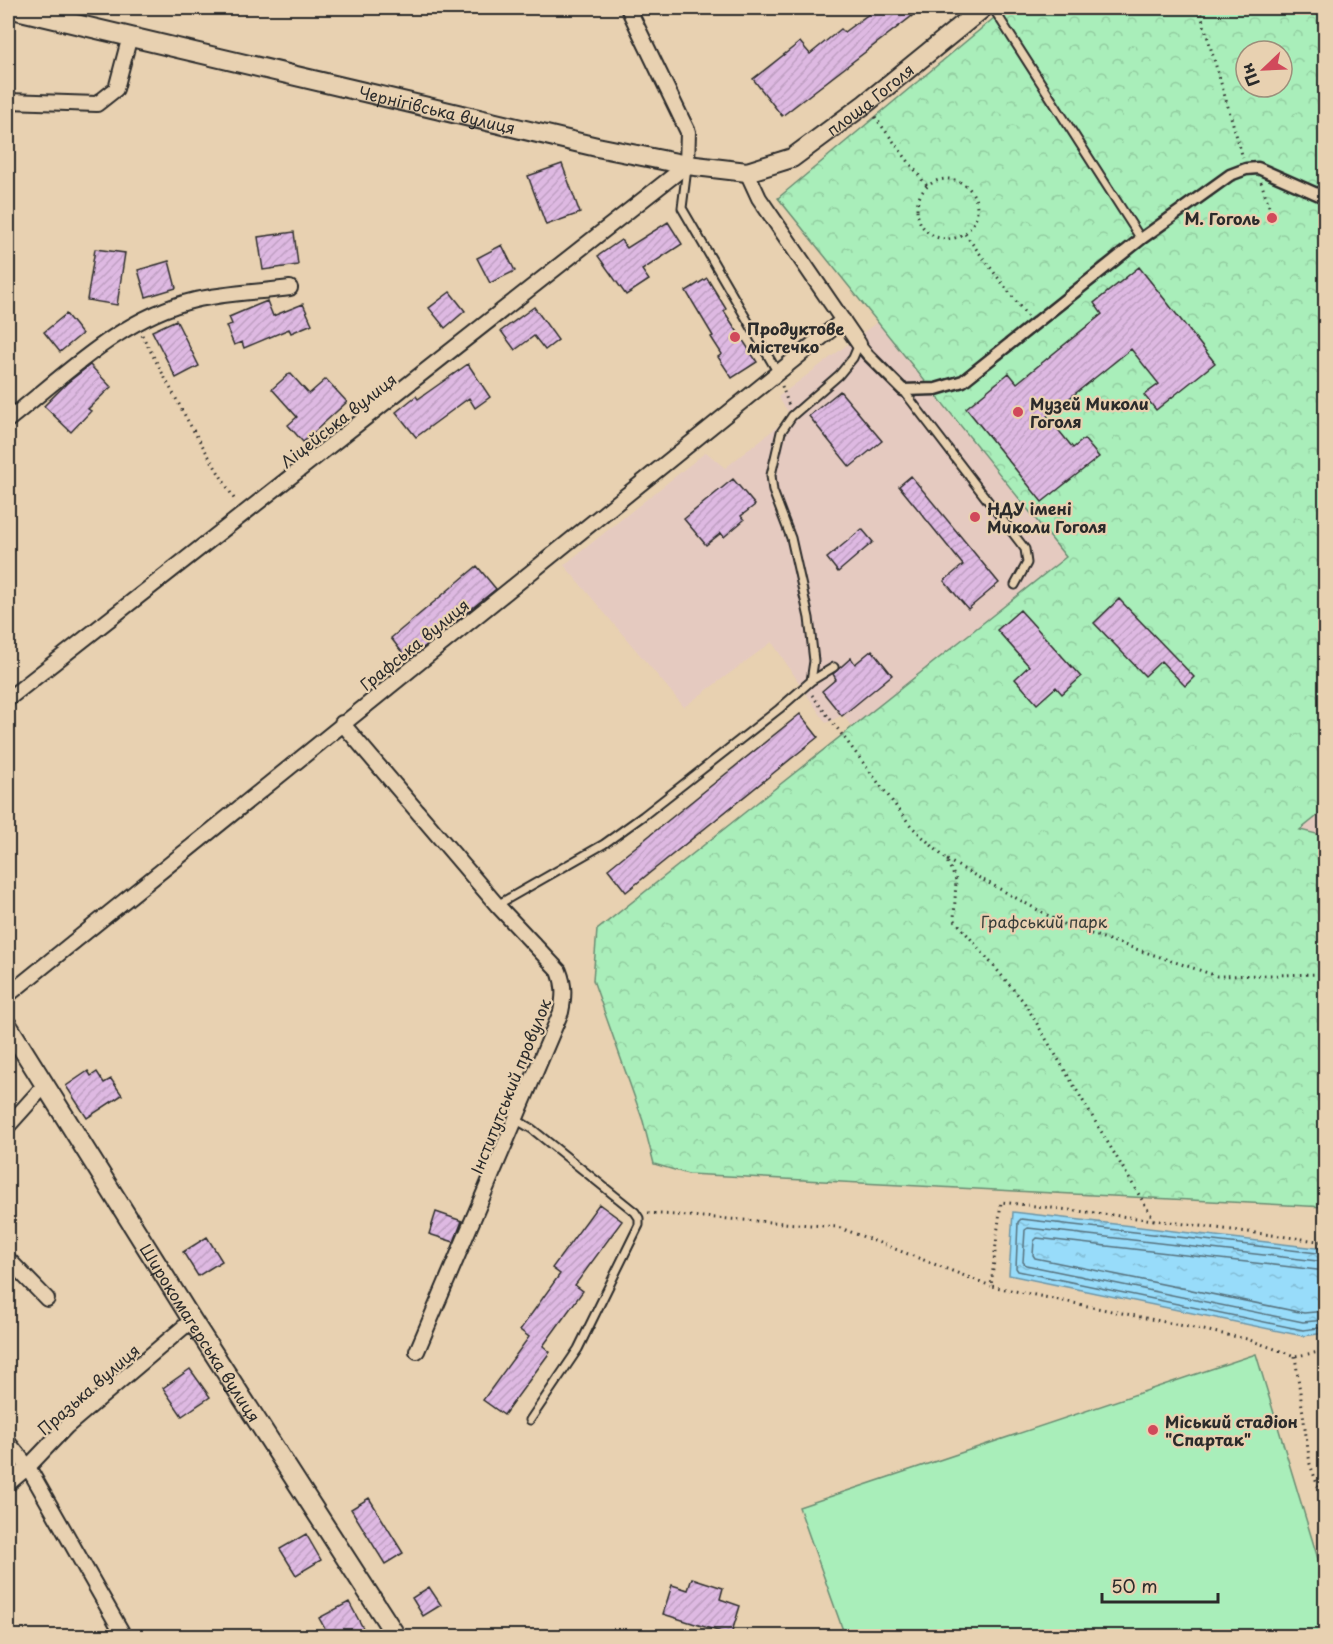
<svg xmlns="http://www.w3.org/2000/svg" width="1333" height="1644" viewBox="0 0 1333 1644" font-family="'Playpen Sans',sans-serif">
<style>
.built{fill:#e5cac0;fill-rule:evenodd}
.park{fill:url(#park-crowns);stroke:#6a8c72;stroke-width:1.5;fill-rule:evenodd}
.garden{fill:#a9eeba;stroke:#6a8c72;stroke-width:1.5}
.water{fill:url(#water-ripples);stroke:#6c95a7;stroke-width:1.5}
.lines{fill:none;stroke-linecap:round;stroke-linejoin:round}
.shore{stroke:#57727e;stroke-width:1.5}
.building{fill:url(#building-hatch);stroke:#2b2b2b;stroke-width:1.5}
.service-casing{stroke:#2b2b2b;stroke-width:11}
.pedestrian-casing{stroke:#2b2b2b;stroke-width:15}
.minor-casing{stroke:#2b2b2b;stroke-width:18}
.tertiary-casing{stroke:#2b2b2b;stroke-width:22}
.path{stroke:#2b2b2b;stroke-width:3;stroke-dasharray:1.5 4.5;stroke-linecap:butt}
.service{stroke:#e8d1b1;stroke-width:7}
.pedestrian{stroke:#e8d1b1;stroke-width:10}
.minor{stroke:#e8d1b1;stroke-width:14}
.tertiary{stroke:#e8d1b1;stroke-width:18}
.poi-dot{fill:#d1495b;stroke:#e8d1b1;stroke-width:2}
.labels{text-anchor:middle;dominant-baseline:central;stroke-width:4.5;stroke-linejoin:round;paint-order:stroke}
.street-label{font-size:16px;fill:#2b2b2b;stroke:#e8d1b1}
.poi-label{font-size:16px;font-weight:bold;fill:#2b2b2b;stroke:#e8d1b1;text-anchor:start}
.park-label{font-size:16px;fill:#383e39;stroke:#e8d1b1}
</style>
<defs>
<pattern id="park-crowns" width="20" height="18" patternUnits="userSpaceOnUse" patternTransform="scale(1.5)"><rect width="20" height="18" fill="#a9eeba"/><path d="M2 6a3 3 0 1 1 6 0M12 15a3 3 0 1 1 6 0" fill="none" stroke="#92cca0"/></pattern>
<pattern id="water-ripples" width="26" height="14" patternUnits="userSpaceOnUse" patternTransform="scale(1.5)"><rect width="26" height="14" fill="#98dcfa"/><path d="M2 4q2-2 4 0t4 0M15 11q2-2 4 0t4 0" fill="none" stroke="#83bdd6"/></pattern>
<pattern id="building-hatch" width="6" height="6" patternUnits="userSpaceOnUse" patternTransform="scale(1.5)"><rect width="6" height="6" fill="#deb9e2"/><path d="M-1 1l2-2M0 6l6-6M5 7l2-2" fill="none" stroke="#bf9fc2"/></pattern>
</defs>
<rect width="100%" height="100%" fill="#e8d1b1"/>
<filter id="ink" filterUnits="userSpaceOnUse"><feTurbulence type="fractalNoise" baseFrequency=".0167" numOctaves="2"/><feDisplacementMap in="SourceGraphic" scale="12" xChannelSelector="R" yChannelSelector="G"/><feConvolveMatrix kernelMatrix="1 2 1 2 8 2 1 2 1" color-interpolation-filters="sRGB"/></filter>
<g filter="url(#ink)">
<!-- built -->
<path class="built" d="M1325 8V979L880 765 843 715 826 723 772 642 684 707 564 565 706 452 725 468 791 416 778 397 876 323 1073 163 1057 120ZM1246 51H1282V87H1246Z"/>
<!-- park -->
<path class="park" d="M1006 8H1325L1326 809 1300 830 1325 836V1207L688 1174 654 1164 643 1121 593 980 597 930 1066 557 778 198ZM1246 51H1282V87H1246Z"/>
<!-- garden -->
<path class="garden" d="M1256 1354 1325 1582V1636H845L799 1507Z"/>
<!-- water -->
<path class="water" d="M1013 1212 1325 1249V1333L1303 1336 1009 1275Z"/>
<g class="lines">
<!-- shore -->
<path class="shore" d="M1326 1254 1021 1219 1018 1222 1016 1268 1018 1271 1303 1330 1326 1327
M1326 1262 1028 1228 1025 1230 1023 1262 1026 1265 1303 1322 1326 1320
M1326 1271 1037 1238 1034 1241 1033 1255 1035 1258 1304 1313 1326 1311"/>
</g>
<!-- building -->
<path class="building" d="M877 8H906L912 16 782 116 753 79 800 42 810 54 841 29 844 32Z
M562 164 580 213 546 225 528 176Z
M668 222 682 244 642 270 649 280 626 295 598 256 621 240 627 248Z
M294 232 298 265 263 270 258 237Z
M502 245 515 271 490 283 477 258Z
M95 249 125 253 117 305 87 300Z
M169 261 176 288 146 297 138 270Z
M1139 267 1215 363 1156 410 1144 395 1159 384 1131 349 1047 416 1073 448 1084 439 1099 457 1042 502 966 408 1009 373 1017 383 1102 314 1094 303Z
M707 278 726 309 724 311 757 362 732 378 718 357 722 354 711 337 713 336 686 291Z
M450 292 465 311 445 328 429 308Z
M267 301 273 316 303 304 312 324 291 333 289 329 244 348 242 342 234 345 226 326 232 324 229 317Z
M534 307 558 340 545 350 534 336 515 350 501 331Z
M66 314 82 334 60 352 44 332Z
M176 320 199 366 176 378 152 331Z
M468 364 490 397 475 408 469 398 416 437 396 412 416 396 418 399Z
M90 365 111 387 88 409 91 411 71 432 44 406 67 383Z
M290 373 309 394 326 379 347 402 303 442 288 425 297 417 272 389Z
M840 391 882 441 850 467 809 416Z
M911 476 999 583 968 609 944 581 963 565 899 486Z
M733 479 755 505 741 516 744 520 724 537 721 533 706 545 684 519Z
M862 529 873 542 838 572 827 558Z
M477 566 496 589 408 660 391 638Z
M1119 599 1194 677 1185 686 1161 661 1145 676 1094 623Z
M1020 610 1081 677 1062 694 1056 687 1037 704 1015 679 1029 666 997 630Z
M872 650 892 675 842 716 822 691 836 679 833 674 851 658 855 664Z
M800 714 818 737 626 892 608 869Z
M88 1071 91 1076 97 1072 104 1083 111 1079 122 1095 87 1118 66 1086Z
M599 1204 622 1221 575 1285 583 1291 543 1346 550 1352 504 1415 483 1400 529 1337 520 1330 560 1274 552 1268Z
M436 1212 462 1221 454 1242 429 1234Z
M207 1237 222 1261 198 1276 183 1252Z
M190 1369 210 1397 182 1416 163 1388Z
M369 1498 403 1553 385 1564 351 1509Z
M306 1534 321 1560 296 1575 280 1549Z
M692 1578 723 1588 720 1599 740 1606 731 1635 663 1614 672 1585 688 1590Z
M429 1587 441 1605 423 1616 412 1598Z
M349 1602 364 1630 351 1636H329L319 1618Z"/>
<g class="lines">
<!-- service casing -->
<g class="service-casing">
<path id="service" d="M993 8 1141 239
M687 168 682 208 778 373
M903 390 1025 549 1027 563 1015 585
M811 681 814 661 809 618 791 538 773 491 771 475 781 432 792 416 839 375 853 358 859 344
M497 905 604 844 643 816 779 709 811 681 834 667
M515 1119 532 1129 635 1212 639 1218V1225L578 1349 530 1420"/>
</g>
<!-- pedestrian casing -->
<g class="pedestrian-casing">
<path id="pedestrian" d="M859 344 868 355 903 390 936 389 963 381 1141 239 1230 175 1246 169 1258 168 1326 198"/>
</g>
<!-- minor casing -->
<g class="minor-casing">
<path id="minor" d="M8 101 97 104 116 89 130 36
M747 172 759 198 859 344
M8 420C65 375 122 317 195 300 226 293 259 292 290 288
M8 699 687 165 688 132 628 8
M342 723 497 905 559 971C565 986 564 997 561 1012L417 1351
M8 995 843 320
M8 1126 44 1086
M8 1259 47 1299
M8 1442 28 1467 124 1636
M8 1484 28 1467 66 1427 192 1320"/>
</g>
<!-- tertiary casing -->
<g class="tertiary-casing">
<g id="tertiary">
<path id="s1" d="M8 8 597 147 687 165 747 172 792 158 865 104 983 8"/>
<path id="s2" d="M8 1026 192 1320 396 1636"/>
</g>
</g>
<!-- path -->
<path class="path" d="M1199 8 1243 158
M875 117 927 186
M917 209a30 30 0 1 1 60 0a30 30 0 1 1-60 0Z
M1261 182 1271 212
M965 234 1027 316
M142 335 189 423 236 502
M782 386 789 406
M812 695 911 826 946 859 956 880 954 919 1024 1002 1154 1220 1326 1242
M947 860 1067 926 1217 976 1326 974
M648 1213 838 1227 991 1286
M1154 1220 1001 1202 991 1286 1247 1339 1295 1356 1326 1351
M1295 1356 1310 1464 1326 1509"/>
<!-- service -->
<use href="#service" class="service"/>
<!-- pedestrian -->
<use href="#pedestrian" class="pedestrian"/>
<!-- minor -->
<use href="#minor" class="minor"/>
<!-- tertiary -->
<use href="#tertiary" class="tertiary"/>
</g>
</g>
<!-- markers -->
<g class="poi-dot">
<circle cx="1272" cy="218" r="6"/>
<circle cx="735" cy="337" r="6"/>
<circle cx="1018" cy="412" r="6"/>
<circle cx="975" cy="517" r="6"/>
<circle cx="1153" cy="1430" r="6"/>
</g>
<g class="labels">
<!-- street labels -->
<g class="street-label">
<text stroke="none"><textPath href="#s1" startOffset="902">площа Гоголя</textPath></text>
<text stroke="none"><textPath href="#s1" startOffset="441">Чернігівська вулиця</textPath></text>
<text transform="translate(338 420) rotate(-38)">Ліцейська вулиця</text>
<text transform="translate(414 644) rotate(-39)">Графська вулиця</text>
<text transform="translate(510 1086) rotate(-68)">Інститутський провулок</text>
<text stroke="none"><textPath href="#s2" startOffset="362">Широкомагерська вулиця</textPath></text>
<text transform="translate(88 1389) rotate(-41)">Празька вулиця</text>
</g>
<!-- poi labels -->
<g class="poi-label">
<text x="1260" y="218" text-anchor="end">М. Гоголь</text>
<text x="747" y="328">Продуктове<tspan x="747" dy="18">містечко</tspan></text>
<text x="1030" y="403">Музей Миколи<tspan x="1030" dy="18">Гоголя</tspan></text>
<text x="987" y="508">НДУ імені<tspan x="987" dy="18">Миколи Гоголя</tspan></text>
<text x="1165" y="1421">Міський стадіон<tspan x="1165" dy="18">"Спартак"</tspan></text>
</g>
<!-- park labels -->
<g class="park-label">
<text x="1044" y="921">Графський парк</text>
</g>
</g>
<!-- margin -->
<rect width="1333" height="1644" fill="none" stroke="#e8d1b1" stroke-width="30"/>
<rect x="15" y="15" width="1303" height="1614" fill="none" stroke="#2b2b2b" stroke-width="2" filter="url(#ink)"/>
<!-- north arrow -->
<g transform="translate(1264 69) rotate(247)"><circle r="28" fill="#e8d1b1" stroke="#9c8f7b" stroke-width="1.5"/>
<path d="M0-4.5L10 22L0 15L-10 22Z" fill="#d1495b"/>
<text y="-9" font-size="16" font-weight="bold" text-anchor="middle" fill="#2b2b2b">Пн</text>
</g>
<!-- scale -->
<path d="M1102 1593v9h116v-9" fill="none" stroke="#2b2b2b" stroke-width="3"/>
<text x="1111" y="1593" font-size="18" fill="#2b2b2b" stroke="#e8d1b1" stroke-width="4.5" paint-order="stroke">50 m</text>
</svg>
